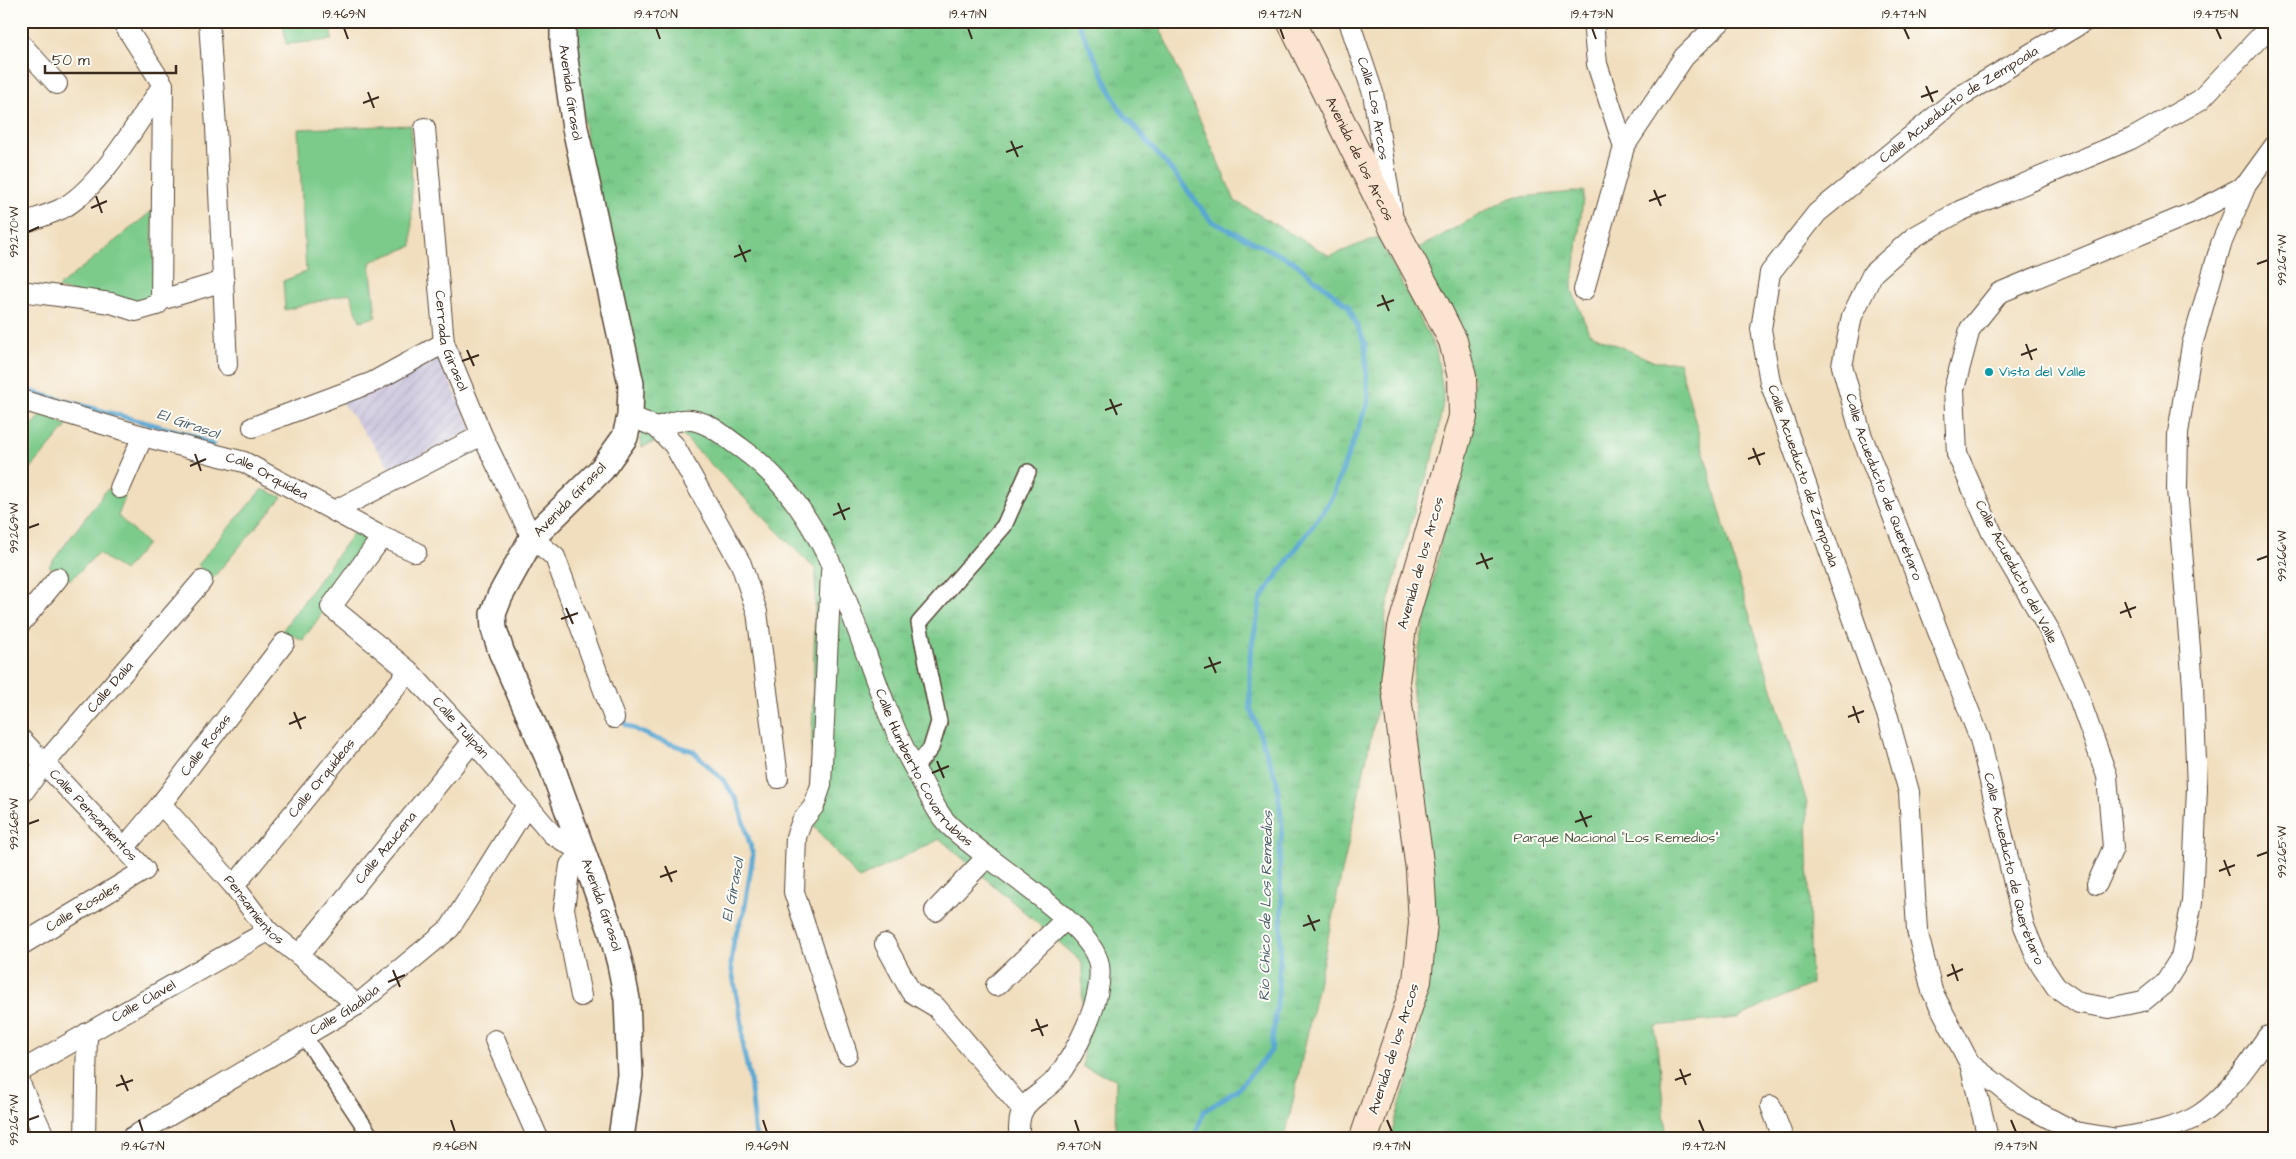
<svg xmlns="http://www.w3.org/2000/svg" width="2296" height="1159" viewBox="0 0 2296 1159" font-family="'Architects Daughter',sans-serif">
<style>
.industrial{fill:url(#industrial-furrows)}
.green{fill:#7bcb8b;stroke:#5b7a54}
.park{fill:url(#park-tufts);stroke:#5b7a54}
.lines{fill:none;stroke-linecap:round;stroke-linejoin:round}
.stream{stroke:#59a7d2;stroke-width:5}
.pedestrian-casing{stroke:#564536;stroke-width:18}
.minor-casing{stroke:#564536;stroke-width:22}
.tertiary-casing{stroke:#564536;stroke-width:28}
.secondary-casing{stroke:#564536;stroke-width:30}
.pedestrian{stroke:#fff;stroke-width:15}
.minor{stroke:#fff;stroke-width:20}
.tertiary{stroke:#fff;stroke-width:25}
.secondary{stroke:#fce5d0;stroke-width:28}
.ticks{fill:none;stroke:#3b2a1e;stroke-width:2}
.culture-dot{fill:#0f9aa8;stroke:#fdfcf7;stroke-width:2}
.labels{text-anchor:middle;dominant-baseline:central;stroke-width:4;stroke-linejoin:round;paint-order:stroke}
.street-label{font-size:14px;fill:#3b2a1e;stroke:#fdfcf7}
.culture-label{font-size:14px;fill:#0d838f;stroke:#fdfcf7;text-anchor:start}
.park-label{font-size:14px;fill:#4e5a3f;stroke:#fdfcf7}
.water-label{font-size:15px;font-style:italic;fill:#475c66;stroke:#fdfcf7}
.neatline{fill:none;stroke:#3b2a1e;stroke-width:2}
.ticks-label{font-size:12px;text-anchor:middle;fill:#3b2a1e}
</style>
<defs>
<pattern id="industrial-furrows" width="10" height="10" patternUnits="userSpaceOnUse" patternTransform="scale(1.25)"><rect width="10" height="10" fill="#c6c0da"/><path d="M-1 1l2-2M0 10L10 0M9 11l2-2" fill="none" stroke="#aba5bb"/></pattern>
<pattern id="park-tufts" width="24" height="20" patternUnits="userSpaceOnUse" patternTransform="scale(1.25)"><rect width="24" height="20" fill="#7bcb8b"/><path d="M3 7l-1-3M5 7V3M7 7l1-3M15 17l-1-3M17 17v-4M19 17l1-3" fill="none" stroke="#6bae78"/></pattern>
</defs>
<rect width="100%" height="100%" fill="#fdfcf7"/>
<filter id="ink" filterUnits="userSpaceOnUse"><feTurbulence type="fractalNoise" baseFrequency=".02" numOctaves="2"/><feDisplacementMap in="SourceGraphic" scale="10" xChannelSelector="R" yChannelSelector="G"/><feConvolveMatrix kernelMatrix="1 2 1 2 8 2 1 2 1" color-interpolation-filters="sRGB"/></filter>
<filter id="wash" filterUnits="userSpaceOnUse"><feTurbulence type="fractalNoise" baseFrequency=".0096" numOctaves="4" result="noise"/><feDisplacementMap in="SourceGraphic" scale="20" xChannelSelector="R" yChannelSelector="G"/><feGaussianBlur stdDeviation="1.12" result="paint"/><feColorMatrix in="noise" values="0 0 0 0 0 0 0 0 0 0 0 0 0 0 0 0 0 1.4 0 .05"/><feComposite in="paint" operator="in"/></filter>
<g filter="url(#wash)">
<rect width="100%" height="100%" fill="#f1debe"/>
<!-- industrial -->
<path class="industrial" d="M438 355 472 430 392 470 341 401Z"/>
<!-- green -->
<path class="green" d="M283 21H330L332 40 286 44Z
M411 125 412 246 370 262 376 317 360 321 350 293 285 310 283 281 306 272 298 129Z
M152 211 155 299 137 308 57 288Z
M44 413 67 426 21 480V437Z
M107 489 125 497 118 516 147 544 124 571 98 553 71 580 49 566Z
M262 489 282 497 212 579 197 565Z
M354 532 372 543 303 640 282 631Z"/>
<!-- park -->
<path class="park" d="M571 21H1157L1235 201 1330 256 1378 237 1436 350 1444 397 1433 458 1413 515 1386 610 1383 681 1285 1138H1115L1116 1079 1083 1067 1082 962 940 839 859 879 810 822 816 570 680 433 642 447 629 354 587 145Z
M1584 191 1572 290 1589 333 1655 362H1679L1741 587 1807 803 1811 984 1737 1018 1655 1026 1666 1130 1659 1138H1390L1417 1047 1425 825 1412 683 1474 381 1415 250 1510 198Z"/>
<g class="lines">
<!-- stream -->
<path class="stream" d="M1077 21 1120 110 1174 173 1211 221 1294 262 1348 306 1365 343 1368 403 1331 500 1261 598 1250 656V707L1277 782 1282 825 1279 871 1282 904 1278 995 1271 1051 1237 1090 1203 1112 1195 1138
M21 389 188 434 213 445
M621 714 626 725 656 739 693 751 724 781 738 802 753 855 744 912 734 939 731 965 742 1024 743 1048 750 1079 756 1138"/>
</g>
</g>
<g filter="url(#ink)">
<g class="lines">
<!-- pedestrian casing -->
<g class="pedestrian-casing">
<path id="pedestrian" d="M914 769 931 748 939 722 919 623 1004 526 1028 472
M304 1036 372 1138"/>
</g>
<!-- minor casing -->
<g class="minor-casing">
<g id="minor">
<path d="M209 21 216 127 227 365"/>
<path id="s1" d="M1349 21 1373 93 1392 212"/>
<path d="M1593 21 1597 64 1624 147"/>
<path id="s2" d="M2275 21 2200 100 2131 139 1960 211 1914 237 1873 273 1852 316 1842 366 1861 434 1980 739 2024 926 2038 960 2056 987 2079 1003 2109 1008 2143 1001 2164 984 2181 957 2192 902 2197 788 2193 686 2177 489 2178 433 2192 345 2221 244 2246 185 2275 145"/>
<path d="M21 44 57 84"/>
<path id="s3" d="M425 128 444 343 482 435 532 538 555 557 614 718"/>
<path d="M21 224C34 219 48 215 61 209 100 189 138 121 163 85"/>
<path d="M1584 290 1624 147 1684 57 1721 21"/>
<path d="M21 291 111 303 136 311 157 305 161 300 163 85 122 21"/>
<path d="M161 300 224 281"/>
<path id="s4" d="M21 400 143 436 244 462 382 537 416 552"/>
<path d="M630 416 656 427 674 445 741 564 757 612 778 778"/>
<path d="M253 427 373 382 444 343"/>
<path id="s5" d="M656 427C665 425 674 421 683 420 704 417 725 437 741 448 849 525 856 671 920 778 928 792 935 810 946 822 979 858 1092 921 1099 965 1104 1000 1075 1055 1054 1081 1045 1091 1028 1099 1023 1110 1019 1117 1018 1131 1020 1138"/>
<path d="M120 488 143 436"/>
<path d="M336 510 482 435"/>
<path id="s6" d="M382 537 331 607 409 671 473 741 552 834 583 853 570 865 564 909 581 996"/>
<path d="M831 572 821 785 814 806 802 821 796 837 794 892 847 1054"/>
<path d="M21 623 58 578"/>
<path id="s7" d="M21 739 145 870 21 945"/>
<path id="s8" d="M21 795 45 763 202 581"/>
<path id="s9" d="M161 804 234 886 268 931 299 955 357 1005"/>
<path id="s10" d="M125 847 161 804 284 643"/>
<path d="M2097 884 2113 848 2107 776 2074 684 2050 631 1992 533 1957 454 1954 389 1970 329 1999 293 2197 211 2246 185"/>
<path id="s11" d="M234 886 409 671"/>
<path d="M935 911 986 858"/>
<path d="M885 944 911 992 936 1007 1023 1110"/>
<path id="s12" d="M299 955 473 741"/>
<path d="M996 986 1065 920"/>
<path d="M495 1040 538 1138"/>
<path d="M1970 1064 2026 1106 2075 1132 2112 1138"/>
<path id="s13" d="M21 1071 268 931"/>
<path d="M21 1086 45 1138"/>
<path d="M1771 1106 1783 1138"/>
<path d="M85 1138 87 1033"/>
<path id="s14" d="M131 1138 357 1005 450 928 527 805"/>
<path id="s15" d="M1988 1138 1970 1064 1932 991 1917 930 1909 792 1888 717 1770 382 1761 329 1770 273 1817 213 1959 97 2085 21"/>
<path d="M2118 1138C2143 1134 2177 1129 2199 1115 2228 1096 2248 1064 2268 1036"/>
</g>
</g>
<!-- tertiary casing -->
<g class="tertiary-casing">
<g id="tertiary">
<path id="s16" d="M563 21V45L575 128 631 384 630 416 625 437 602 469 532 538 500 596 493 614 494 629 501 651 552 767 612 933 620 964 627 999 630 1075 621 1138"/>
</g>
</g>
<!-- secondary casing -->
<g class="secondary-casing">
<g id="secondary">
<path id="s17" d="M1291 21 1394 229 1434 303 1453 341 1462 377 1463 417 1402 627 1395 682 1420 870 1423 923 1417 981 1364 1138"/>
</g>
</g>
<!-- pedestrian -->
<use href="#pedestrian" class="pedestrian"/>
<!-- minor -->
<use href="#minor" class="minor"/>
<!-- tertiary -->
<use href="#tertiary" class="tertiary"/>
<!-- secondary -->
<use href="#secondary" class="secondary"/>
</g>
</g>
<!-- ticks -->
<path class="ticks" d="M344 28 348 39M656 28 660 39M968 28 972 39M1280 28 1284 39M1592 28 1596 39M1904 28 1909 39M2216 28 2221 39M1926 86 1933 102M368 92 374 108M1921 97 1938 91M363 103 379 97M1011 141 1018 157M1006 152 1023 146M1654 190 1661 206M96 196 102 213M1649 201 1666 195M91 208 107 201M28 232 39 227M739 245 746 262M734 257 751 250M2257 264 2268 260M1382 295 1389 311M1377 306 1394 300M2026 344 2032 360M467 350 474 366M2021 355 2037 349M462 361 479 355M1110 399 1117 415M1105 410 1122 404M1753 448 1760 465M195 454 201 471M1748 459 1765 453M190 466 206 459M838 503 845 520M833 515 850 508M28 528 39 524M1481 553 1488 569M2257 560 2268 556M1476 564 1493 558M2125 602 2131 618M566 608 573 624M2120 613 2136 607M561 619 578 613M1209 657 1216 673M1204 668 1221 662M1853 706 1859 723M294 712 301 729M1848 717 1864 711M289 724 306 717M937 761 944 778M932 773 949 766M1580 811 1587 827M1575 822 1592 816M28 824 39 820M2257 856 2268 852M2224 860 2230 876M665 866 672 882M2219 871 2235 865M660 877 677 871M1308 915 1315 931M1303 926 1320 920M1952 964 1958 981M393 970 400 987M1947 976 1963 969M388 982 405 975M1036 1019 1043 1036M1031 1031 1048 1025M1680 1069 1686 1085M121 1075 128 1091M1675 1080 1691 1074M116 1086 133 1080M28 1120 39 1116M139 1120 143 1132M451 1120 455 1132M763 1120 767 1132M1075 1120 1079 1132M1387 1120 1392 1132M1699 1120 1704 1132M2011 1120 2016 1132"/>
<!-- markers -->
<circle class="culture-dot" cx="1989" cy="372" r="5"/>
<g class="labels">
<!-- street labels -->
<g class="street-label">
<text stroke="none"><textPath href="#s16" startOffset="72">Avenida Girasol</textPath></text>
<text stroke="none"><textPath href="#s15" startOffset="1158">Calle Acueducto de Zempoala</textPath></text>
<text stroke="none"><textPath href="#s1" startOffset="91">Calle Los Arcos</textPath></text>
<text stroke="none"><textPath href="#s17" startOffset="154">Avenida de los Arcos</textPath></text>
<text stroke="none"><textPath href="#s3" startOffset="215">Cerrada Girasol</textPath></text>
<text transform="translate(1803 476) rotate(71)">Calle Acueducto de Zempoala</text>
<text stroke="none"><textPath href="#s4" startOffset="258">Calle Orquídea</textPath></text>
<text stroke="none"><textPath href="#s2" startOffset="708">Calle Acueducto de Querétaro</textPath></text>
<text transform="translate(570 500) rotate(-46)">Avenida Girasol</text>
<text transform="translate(1421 563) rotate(-74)">Avenida de los Arcos</text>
<text transform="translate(2016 572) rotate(62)">Calle Acueducto del Valle</text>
<text stroke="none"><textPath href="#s8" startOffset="140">Calle Dalia</textPath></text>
<text stroke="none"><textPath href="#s6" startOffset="264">Calle Tulipán</textPath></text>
<text stroke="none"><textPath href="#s10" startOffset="130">Calle Rosas</textPath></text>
<text stroke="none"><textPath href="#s5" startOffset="468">Calle Humberto Covarrubias</textPath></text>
<text stroke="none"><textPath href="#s11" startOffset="139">Calle Orquídeas</textPath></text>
<text stroke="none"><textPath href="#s7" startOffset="105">Calle Pensamientos</textPath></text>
<text stroke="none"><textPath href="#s12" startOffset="138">Calle Azucena</textPath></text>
<text stroke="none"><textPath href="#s2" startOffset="1112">Calle Acueducto de Querétaro</textPath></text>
<text stroke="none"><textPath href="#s16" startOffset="958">Avenida Girasol</textPath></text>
<text transform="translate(83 907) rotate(-31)">Calle Rosales</text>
<text stroke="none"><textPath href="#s9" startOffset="141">Pensamientos</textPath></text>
<text stroke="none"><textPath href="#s13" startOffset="141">Calle Clavel</textPath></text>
<text stroke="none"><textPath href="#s14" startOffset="249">Calle Gladiola</textPath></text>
<text transform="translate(1394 1049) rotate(-72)">Avenida de los Arcos</text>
</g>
<!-- culture labels -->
<g class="culture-label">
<text x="1999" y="372">Vista del Valle</text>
</g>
<!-- park labels -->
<g class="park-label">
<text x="1616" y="838">Parque Nacional "Los Remedios"</text>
</g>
<!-- water labels -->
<g class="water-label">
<text transform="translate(188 424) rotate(19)">El Girasol</text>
<text transform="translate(733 890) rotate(-79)">El Girasol</text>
<text transform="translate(1266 906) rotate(-89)">Río Chico de Los Remedios</text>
</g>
</g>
<!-- margin -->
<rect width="2296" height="1159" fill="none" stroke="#fdfcf7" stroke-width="55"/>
<!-- scale -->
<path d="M45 65v8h131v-8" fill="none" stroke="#3b2a1e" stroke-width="2.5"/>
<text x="52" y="65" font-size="15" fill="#3b2a1e" stroke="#fdfcf7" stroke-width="4" paint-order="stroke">50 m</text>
<rect x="28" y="28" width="2240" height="1104" class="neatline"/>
<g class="ticks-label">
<text x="344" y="18">19.469°N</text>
<text x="656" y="18">19.470°N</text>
<text x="968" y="18">19.471°N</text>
<text x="1280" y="18">19.472°N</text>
<text x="1592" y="18">19.473°N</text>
<text x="1904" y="18">19.474°N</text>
<text x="2216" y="18">19.475°N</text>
<text transform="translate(14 232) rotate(-90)" y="4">99.270°W</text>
<text transform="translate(2282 260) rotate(-90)" y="4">99.267°W</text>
<text transform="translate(14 528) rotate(-90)" y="4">99.269°W</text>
<text transform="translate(2282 556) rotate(-90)" y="4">99.266°W</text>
<text transform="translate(14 824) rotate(-90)" y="4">99.268°W</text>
<text transform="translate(2282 852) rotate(-90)" y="4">99.265°W</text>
<text transform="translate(14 1120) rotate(-90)" y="4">99.267°W</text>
<text x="143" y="1150">19.467°N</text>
<text x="455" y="1150">19.468°N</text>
<text x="767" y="1150">19.469°N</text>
<text x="1079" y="1150">19.470°N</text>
<text x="1392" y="1150">19.471°N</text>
<text x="1704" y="1150">19.472°N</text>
<text x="2016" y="1150">19.473°N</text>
</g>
</svg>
